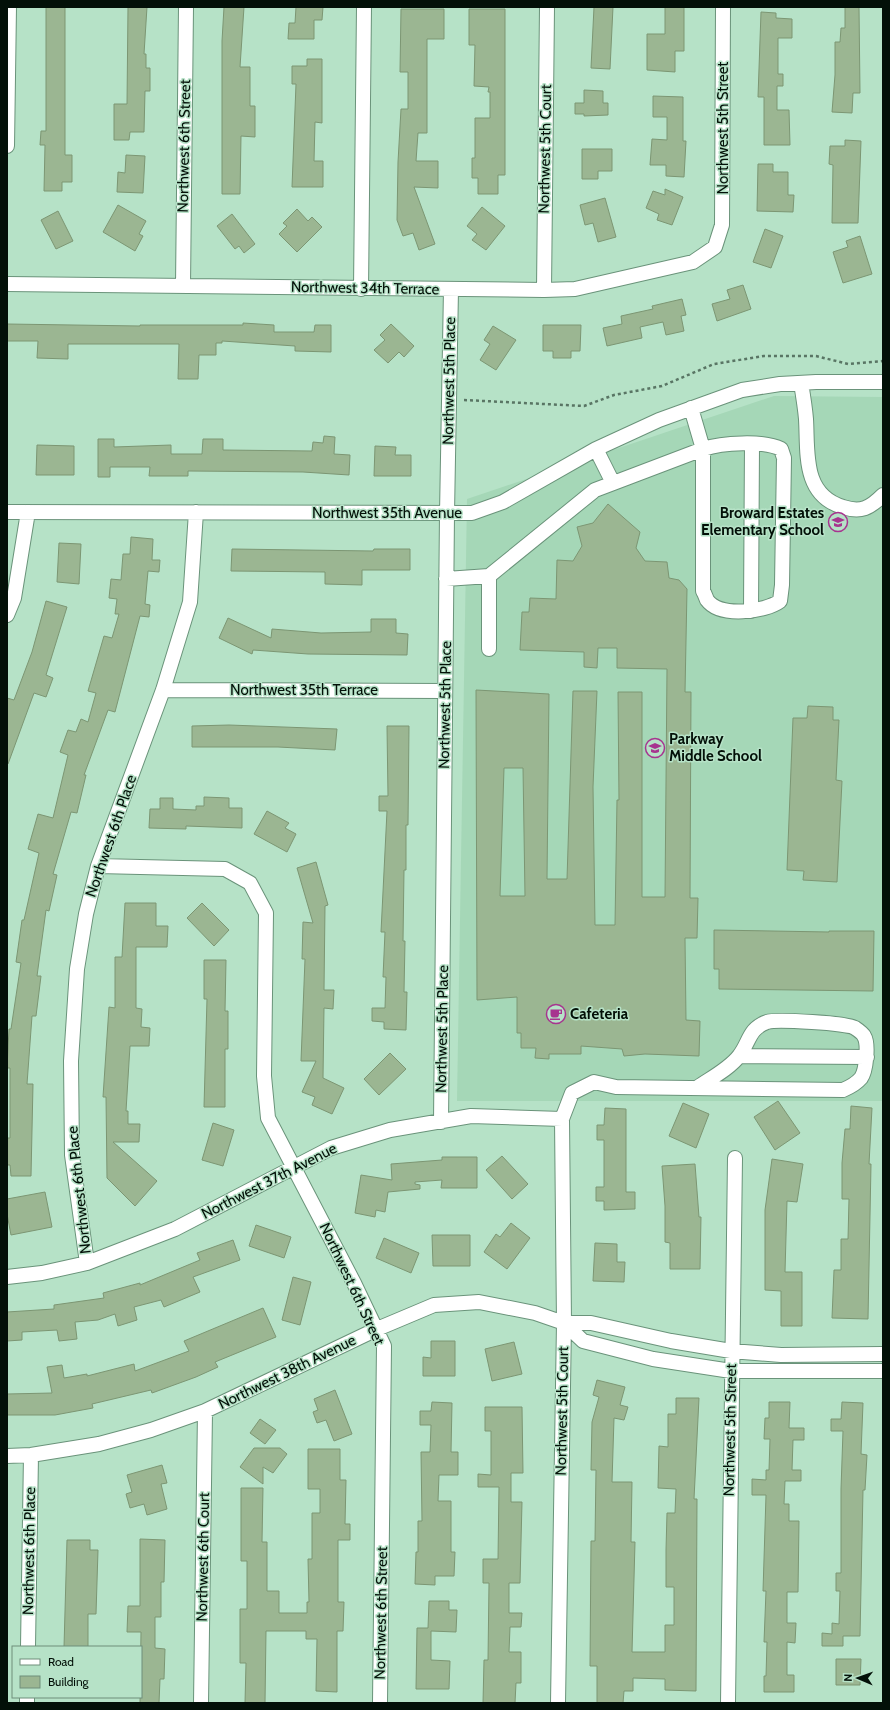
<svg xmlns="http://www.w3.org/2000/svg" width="890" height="1710" viewBox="0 0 890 1710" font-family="Cabin,sans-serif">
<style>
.built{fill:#a5d7b7}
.building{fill:#9bb692;stroke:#7c9673;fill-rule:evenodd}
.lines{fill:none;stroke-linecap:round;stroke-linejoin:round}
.minor-casing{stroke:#6a937a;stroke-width:16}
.path{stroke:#597564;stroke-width:2.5;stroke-dasharray:3 3;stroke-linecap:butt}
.minor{stroke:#fff;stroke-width:14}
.labels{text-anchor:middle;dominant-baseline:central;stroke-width:3;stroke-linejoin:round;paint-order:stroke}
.street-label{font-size:15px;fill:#031008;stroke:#b6e2c7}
.poi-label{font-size:15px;font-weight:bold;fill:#031008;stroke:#b6e2c7;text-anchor:start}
</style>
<rect width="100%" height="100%" fill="#b6e2c7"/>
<!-- built -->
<path class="built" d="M774 396 883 397V1101H457L467 499Z"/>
<!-- building -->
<path class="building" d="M46 7H65V155H72V182H62V191H44L45 145H40L41 131H46Z
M128 7H147L144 54H146V68H150V91H145L144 132H130L129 140H114V104H127Z
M224 7H244L240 67H250V106H255V137L241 136 240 194H222V41Z
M296 7H323L322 20H314V39H288L289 23H295Z
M594 7H613L610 69 591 68Z
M665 7H684V51H675V72L647 70V34H665Z
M845 7H859L860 93H853L852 113 832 112 835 75V42H840L841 28H845Z
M401 9H444V39H427V133H418L416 161H438V188L414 187 435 244 419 250 413 233 403 236 397 220 398 162 401 109H408V72H400Z
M469 9H505V175H498V194H478V178H472V158H475V118H490V92H488L489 87 474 86 475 45H469Z
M761 12 776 13V18L792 19V38H778V74H783V86H777V110H789L790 145H764V97H758Z
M307 59H322V123L315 122 314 161H323V187H292L296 84H292V66H307Z
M584 90 603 91V103H608V115L584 116V114H575V103H584Z
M653 96 683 97V141H686L684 177 666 176V165H650L652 139 667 140V117H653Z
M845 140 861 141 858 223H832L833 165 829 164 830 146H845Z
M582 149H612V171H598V179H582Z
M126 155 145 156 143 193 117 192 118 172 125 173Z
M758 164H773V172H788V195H794L793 212 757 211Z
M665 189 683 197 672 225 657 220 659 214 646 208 653 191 665 195Z
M605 198 616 237 598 242 593 223 585 225 580 205Z
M118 205 146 221 139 234 143 236 135 251 103 232Z
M482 207 505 226 486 250 472 240 477 234 467 226Z
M297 209 308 221 312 217 322 227 297 252 279 234 287 226 283 223Z
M58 211 73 241 56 249 41 220Z
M232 214 255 244 244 253 239 246 235 249 217 226Z
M765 229 783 236 771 268 753 262Z
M860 236 872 274 843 283 833 252 848 247 846 241Z
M743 285 751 309 717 321 712 304 730 299 727 290Z
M682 299 686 315 681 316 684 331 666 335 663 322 640 327 642 338 607 346 603 328 622 324 621 316 653 309 652 306Z
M243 323 274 325V332H314L315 325H331V352L295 351V346L222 341V343H216V355H199L198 379H178L179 344H68V359L37 358 38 341H7V324L140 326V325H243Z
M391 324 414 346 404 357 399 352 388 363 374 350 385 340 380 335Z
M543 325H581L580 351H571V358H553V351H543Z
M493 326 516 340 496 370 480 360 490 344 484 340Z
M324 436 335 437 334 454 350 455 349 475 303 472 188 471V476H149L150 467H110V477H98V439H114V447L171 445V454H202L203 439H223V450L312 451 313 442 323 443Z
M37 445 74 446V475H36Z
M375 446 396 447 395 455H411V476H374Z
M608 504 640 532 636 548 645 561 667 562 669 578 679 580 687 589 685 692H691L690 898H698L697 938H685L686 1020 700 1021 699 1056 645 1054 624 1056 622 1049 581 1046V1054H549V1059L535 1058 536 1048H521V1033H517V997L477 1000 476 690 549 694 547 879H567L573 691H597L593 787 595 925H615L617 800H619L618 692H642V897H665L667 669 617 668V648H598L597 668 584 667V652L520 650 522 612H529L530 598 556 599 557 560 573 561 582 546 577 527 593 523ZM504 768H523L525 896H500Z
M131 537 153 539 152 560H160L159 572 148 571 145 604 150 605 149 617 140 616 115 712 108 710 84 775H86L77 813 71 812 53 874 57 875 49 911 46 910 37 976H41L36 1016H32L27 1084H33L31 1176H11L10 1165H7V1138H10V1068H7L9 1029H11L21 963 16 962 22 920H24L39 853 28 849 38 814 53 818 68 755 60 752 68 730 76 732 81 719 88 722 96 693 88 691 104 636 112 638 119 614H115L117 599 109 598 111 579 121 580 123 554H130Z
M59 543 81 544 79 584 57 582Z
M232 549 373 551 374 549H410V570H362V585L325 584V572L231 571Z
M46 601 67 607 46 675 53 678 46 697 34 693 8 764H7V698L14 700 32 652Z
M228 618 271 638 272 629 321 633 371 632V619H396V633L408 634 407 655 308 654 253 650 252 654 219 638Z
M808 706 833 707V720H839L836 780 842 781 837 882 803 880 804 871 787 870 793 718H807Z
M229 725 337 729 335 750 278 747H192V726Z
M387 726H409L408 825H406V870H404L403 941H405L404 992H407L406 1030 384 1029V1022L372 1021V1008H385L386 977H383L385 932H381L387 811H379V796H388Z
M204 797 229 798V808H242V828L186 826V829L149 828 150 809H160V798H173V809L196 810V806H204Z
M267 811 289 823 285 828 296 834 287 852 254 834Z
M316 862 328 905 325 906 324 990H334L333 1009 324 1008 323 1078 344 1088 332 1114 312 1105 315 1097 302 1092 316 1061H301L305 959H302L303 922 313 923 297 868Z
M125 903H156V926H168L167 947H136V1008L142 1009 141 1027 150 1028 149 1046H130L126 1111H128V1124H140L139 1142H113L157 1181 135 1206 107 1178 106 1097H103L109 1007 115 1008V957H122Z
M202 903 229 930 214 946 187 918Z
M714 930 829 932V931H874L873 991 719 989V969H714Z
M204 960H226L225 1011H228V1049H225V1107H204L207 999H204Z
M390 1053 406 1069 379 1095 364 1079Z
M778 1101 800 1133 775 1150 754 1117Z
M683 1103 709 1114 696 1148 669 1136Z
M851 1106 872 1108 869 1164H871L868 1319 832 1318 834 1270H841V1239H848L849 1199H842V1163L845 1129H850Z
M605 1108 626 1109V1192H635V1209L604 1210V1201H596V1187H604V1140H597V1125H604Z
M213 1123 234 1130 223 1166 202 1160Z
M502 1156 528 1184 512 1199 486 1170Z
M442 1157H477V1188H441L442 1180 415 1182V1184L420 1185V1189L388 1192 385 1212 376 1210 375 1217 355 1213 361 1175 392 1180 391 1164 442 1160Z
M772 1159 803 1164 797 1202 787 1201 785 1272H802V1326H781V1291L765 1290V1210Z
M695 1164 699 1217H701L700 1269H670V1243L665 1242V1206L662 1166Z
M45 1192 52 1227 11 1235 7 1214V1199Z
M511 1223 530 1238 507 1269 484 1252 496 1234 500 1237Z
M256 1225 291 1237 284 1258 249 1246Z
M432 1235H470V1266H433Z
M384 1238 419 1253 411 1273 376 1258Z
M233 1240 240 1260 193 1277 200 1292 164 1307 161 1300 134 1307 137 1320 118 1326 115 1314 98 1320 75 1322 77 1339 59 1341 57 1330 22 1332V1340L7 1341V1312L54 1309V1305L104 1298 103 1293 140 1283V1285L200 1260 197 1253Z
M595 1243 617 1244V1262H625L624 1282 593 1281Z
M293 1277 311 1282 300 1325 282 1320Z
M263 1308 276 1337 215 1362 218 1367 196 1377 152 1393 151 1390 92 1404 93 1408 55 1415H7V1394L52 1393 47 1367 62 1365 64 1378 87 1374V1376L134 1364 135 1371 189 1351 184 1341Z
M431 1341H455V1376H423V1357L431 1358Z
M514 1342 522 1374 492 1381 485 1349Z
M597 1380 625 1387 620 1405 628 1407 624 1420 614 1418 612 1482H632L631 1542H635L632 1652H665V1625H674V1587H666V1550L667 1513H675L676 1489 658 1488 659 1446 668 1447V1414H676V1398H699L694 1499H697L696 1691 665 1690V1679L633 1678V1691H624L623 1703H597V1666H590L591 1541H595L596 1470H591L592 1422 599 1397 593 1395Z
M335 1390 352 1434 334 1441 326 1420 317 1423 313 1412 318 1410 314 1399Z
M432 1402 452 1403 451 1452H458V1475H439L438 1501H451V1552H455L454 1576H435V1585L415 1584 416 1552H418V1521H422L421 1452H430L431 1425H420V1411H431Z
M769 1402H790L789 1428H804V1440H793L792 1470H801V1481H785L784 1504H789V1521H799L798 1592H787V1623H796L795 1643 787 1642V1675H794V1692H764V1676H766L767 1642H764L766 1591H763L766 1495H752V1479L766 1480V1470H769L770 1439H764L765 1418H769Z
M842 1402 863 1403 861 1454 867 1455 865 1490H863L860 1636H843V1646H822V1633L832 1634V1623L839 1624 840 1591H836V1573H841V1489L843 1431H831V1419H841Z
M485 1407H522L523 1473H511V1502H522L520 1583H509V1613H522L521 1627H510L509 1652H521V1683H516L515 1703H483L484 1660H488L489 1583H483V1559H498L499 1487H478V1474L491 1475V1431H485Z
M260 1419 276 1430 265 1444 250 1433Z
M254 1448H280L287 1454 273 1473 263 1467V1484L240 1467Z
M308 1449H340V1480H346L345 1524H350V1540H338V1602H344L343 1631H337V1692L316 1691 317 1639H306V1631H266L265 1703H245L246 1663H240V1609H247V1561H241V1488H263L262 1542H267V1591H279V1613H307V1602H309L308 1559H312V1513H320V1489H308Z
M162 1465 167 1483 161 1484 167 1509 147 1515 144 1504 130 1508 126 1494 132 1492 127 1475Z
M140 1539 165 1540 164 1582H161V1617H155V1648L165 1649 164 1679H160L159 1703H140L141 1632H127L128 1606H140Z
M67 1540H90V1550H98L96 1614H88V1647H64Z
M429 1601H449V1610H457L456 1632 431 1631V1660L450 1661 449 1689H416L417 1628H428Z
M836 1659H861L860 1685H836Z"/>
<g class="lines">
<!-- minor casing -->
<g class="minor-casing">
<path id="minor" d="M7 146 9 7
M7 284 544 290 575 289 693 262 715 247 722 225 723 7
M183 286 186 7
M361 289 364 7
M544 290 547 7
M801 383C803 395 805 407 806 419 808 452 802 495 843 507 861 513 870 508 883 495
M596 449 613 483
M7 512 472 513 503 502 596 449 659 420 742 390 780 384 816 382H883
M446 579 489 576 595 490 703 449C722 443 763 440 781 449L784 458 782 585 780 601C765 612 720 618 707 600 706 598 705 594 703 591V449L691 408
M751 611 752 445
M7 615 14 598 28 512
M489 649V576
M163 690 445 691
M98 866 225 869 250 883 266 913 264 1076 268 1118 354 1283 384 1346 380 1703
M739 1056 867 1057
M441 1122 447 514 451 289
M87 1263 72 1155 71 1061 77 969 86 914 98 866 163 690 190 602 196 512
M7 1277 42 1273 87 1263 175 1229 331 1148 390 1130 471 1116 562 1119
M564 1323 583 1341 653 1359 731 1371H883
M7 1456 31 1455 99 1444 151 1430 205 1411 377 1329 434 1305 479 1302 535 1313 564 1323H591L671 1341 731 1351 781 1355 883 1354
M28 1647 31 1455
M27 1703V1697
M201 1703 205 1411
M558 1703 564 1323 562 1119 572 1093 594 1082 616 1087 843 1090C850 1087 856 1084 861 1078 866 1071 869 1044 864 1036 863 1034 858 1030 855 1028 849 1023 776 1019 767 1022 748 1029 750 1042 739 1056 729 1069 711 1078 698 1087
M728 1703 735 1158"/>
</g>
<!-- path -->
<path class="path" d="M464 400 584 406 614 395 662 386 714 364 764 356H816L848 364 883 361"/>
<!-- minor -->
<use href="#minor" class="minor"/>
</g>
<!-- icons -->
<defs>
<g id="school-ring" transform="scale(1)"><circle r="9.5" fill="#b6e2c7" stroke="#a7348f" stroke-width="1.5"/><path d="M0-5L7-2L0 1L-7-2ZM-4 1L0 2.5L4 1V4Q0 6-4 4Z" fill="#a7348f"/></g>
<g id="cafe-ring" transform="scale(1)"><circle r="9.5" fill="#b6e2c7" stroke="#a7348f" stroke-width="1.5"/><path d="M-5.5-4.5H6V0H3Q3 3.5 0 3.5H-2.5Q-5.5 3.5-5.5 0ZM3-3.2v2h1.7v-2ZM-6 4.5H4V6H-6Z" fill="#a7348f"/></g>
</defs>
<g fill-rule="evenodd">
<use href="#school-ring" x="838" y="522"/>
<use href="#school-ring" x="655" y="748"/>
<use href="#cafe-ring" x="556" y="1014"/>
</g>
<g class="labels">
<!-- street labels -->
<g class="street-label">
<text transform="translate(723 128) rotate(-90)">Northwest 5th Street</text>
<text transform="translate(184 146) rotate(-89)">Northwest 6th Street</text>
<text transform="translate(545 149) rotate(-89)">Northwest 5th Court</text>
<text transform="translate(365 288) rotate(1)">Northwest 34th Terrace</text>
<text transform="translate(449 381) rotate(-89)">Northwest 5th Place</text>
<text x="387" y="513">Northwest 35th Avenue</text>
<text x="304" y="690">Northwest 35th Terrace</text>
<text transform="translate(445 705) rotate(-89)">Northwest 5th Place</text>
<text transform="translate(111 836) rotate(-71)">Northwest 6th Place</text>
<text transform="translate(442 1029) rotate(-89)">Northwest 5th Place</text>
<text transform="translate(269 1181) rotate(-27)">Northwest 37th Avenue</text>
<text transform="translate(79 1190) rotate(-96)">Northwest 6th Place</text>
<text transform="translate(352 1284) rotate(65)">Northwest 6th Street</text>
<text transform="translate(287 1372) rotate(-26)">Northwest 38th Avenue</text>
<text transform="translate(562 1411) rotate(-89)">Northwest 5th Court</text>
<text transform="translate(730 1430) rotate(-89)">Northwest 5th Street</text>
<text transform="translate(29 1551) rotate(-89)">Northwest 6th Place</text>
<text transform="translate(203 1557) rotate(-89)">Northwest 6th Court</text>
<text transform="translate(381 1613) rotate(-89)">Northwest 6th Street</text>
</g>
<!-- poi labels -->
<g class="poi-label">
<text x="824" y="513" text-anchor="end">Broward Estates<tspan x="824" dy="17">Elementary School</tspan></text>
<text x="669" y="739">Parkway<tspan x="669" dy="17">Middle School</tspan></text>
<text x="570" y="1014">Cafeteria</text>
</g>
</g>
<!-- border -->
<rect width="890" height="1710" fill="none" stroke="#031008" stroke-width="16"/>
<!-- legend -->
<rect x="12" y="1646" width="130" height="52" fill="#b6e2c7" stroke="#6e8e7b"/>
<rect x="20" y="1659" width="20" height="6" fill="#ffffff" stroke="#6e8e7b"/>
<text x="48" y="1666" font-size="12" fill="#031008">Road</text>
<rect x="20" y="1676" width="20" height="12" fill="#9bb692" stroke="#6e8e7b"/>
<text x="48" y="1686" font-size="12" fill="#031008">Building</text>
<!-- north arrow -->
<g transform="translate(858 1678) rotate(272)" stroke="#b6e2c7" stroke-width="3" paint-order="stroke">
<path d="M0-3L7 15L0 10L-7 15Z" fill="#031008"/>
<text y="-6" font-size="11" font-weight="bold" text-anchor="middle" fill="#031008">N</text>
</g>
</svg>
